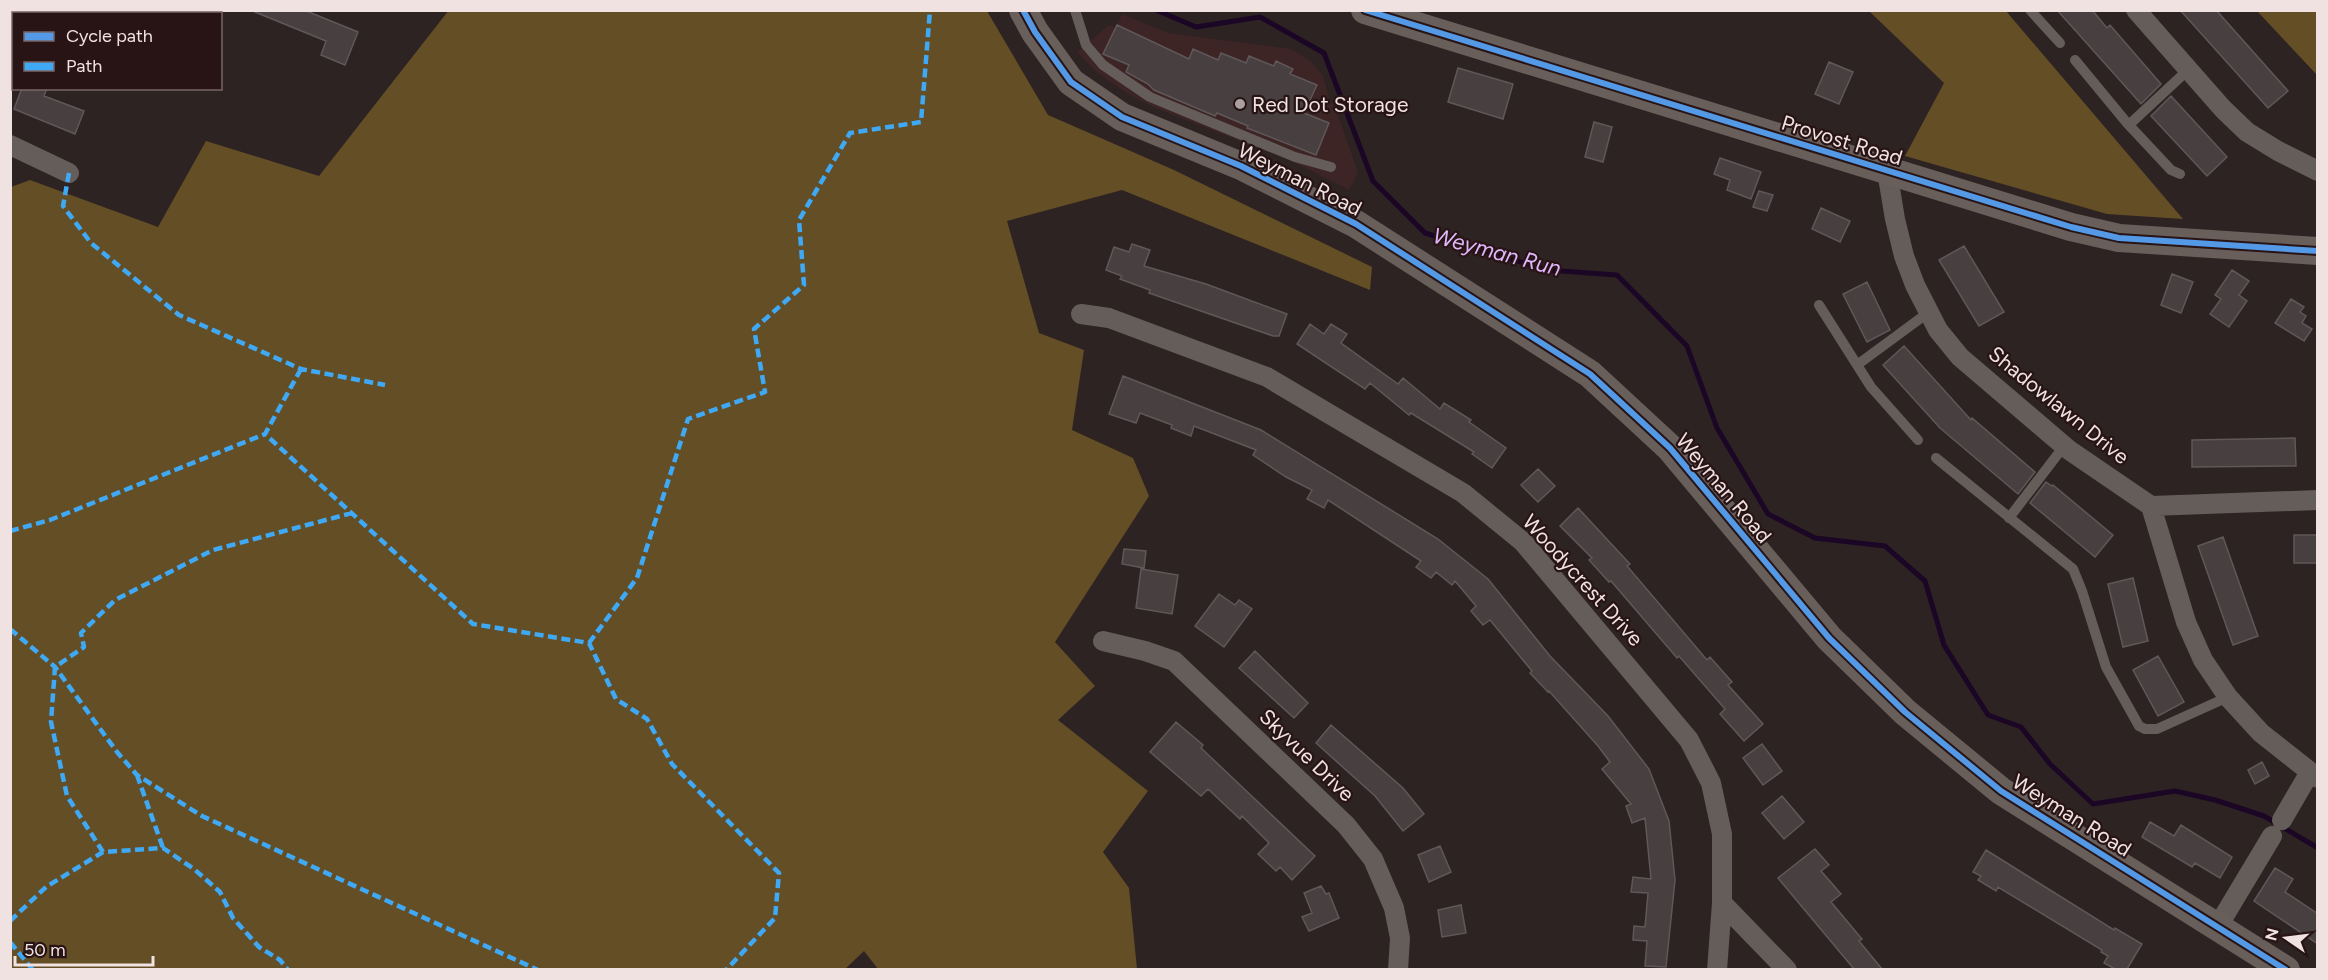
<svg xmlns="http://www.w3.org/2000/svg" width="2328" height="980" viewBox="0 0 2328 980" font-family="Figtree,sans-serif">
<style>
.built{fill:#3d2425}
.forest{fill:#644e25}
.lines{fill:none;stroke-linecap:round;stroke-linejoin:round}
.stream{stroke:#1b0625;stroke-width:5}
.building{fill:#473f40;stroke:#605759;stroke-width:1.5}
.lane{stroke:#645d59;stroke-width:10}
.street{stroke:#645d59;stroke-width:20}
.secondary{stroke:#685f5b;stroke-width:28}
.quiet{stroke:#3fa9f5;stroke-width:4.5;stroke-dasharray:9 4.5;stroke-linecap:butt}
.cycleway-casing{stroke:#281415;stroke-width:10}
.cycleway{stroke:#5399e6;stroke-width:6}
.poi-dot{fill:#ac9f9f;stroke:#281415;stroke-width:2}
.labels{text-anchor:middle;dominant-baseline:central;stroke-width:4.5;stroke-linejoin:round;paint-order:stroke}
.poi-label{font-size:21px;fill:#f1e2e2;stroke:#281415;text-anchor:start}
.street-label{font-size:21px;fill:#f1e2e2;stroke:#281415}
.water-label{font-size:22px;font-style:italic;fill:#e0b6fa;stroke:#281415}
</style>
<rect width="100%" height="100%" fill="#2d2323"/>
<!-- built -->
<path class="built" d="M1122 14 1168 33 1291 49 1311 61 1323 76 1330 101 1335 107 1358 172 1349 190 1296 163 1158 109 1128 94 1099 74 1077 52 1109 25 1115 28Z"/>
<!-- forest -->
<path class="forest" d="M449 10 987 11 1048 115 1174 170 1372 267 1370 290 1122 190 1007 221 1039 333 1084 350 1072 430 1133 458 1149 496 1055 642 1095 686 1058 720 1148 791 1103 852 1129 888 1137 969H878L864 951 844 970 11 969V187L30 180 158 227 206 141 319 176Z
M1869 11H2006L2183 219 2107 214 1905 156 1944 83Z
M2257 11H2317V75Z"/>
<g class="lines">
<!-- stream -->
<path class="stream" d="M1156 10 1196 27 1260 17 1324 53 1373 181 1425 233 1547 270 1617 275 1687 346 1717 428 1768 514 1815 538 1885 546 1925 581 1944 645 1988 715 2021 727 2050 764 2093 804 2175 791 2215 800 2264 816 2318 848"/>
</g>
<!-- building -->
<path class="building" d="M250 10H304L358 32 345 65 321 55 326 41Z
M2057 10H2092L2107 28 2110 25 2161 84 2141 104Z
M2180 10H2216L2288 91 2268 108Z
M1117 25 1189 59 1193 49 1218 60 1221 53 1246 63 1249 56 1274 66 1276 61 1293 69 1290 74 1317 85 1304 113 1329 123 1316 155 1247 128 1248 126 1217 113 1215 116 1154 90 1148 84 1126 72 1129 65 1103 54Z
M1829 62 1853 72 1839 104 1815 94Z
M1458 68 1513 84 1503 119 1448 102Z
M22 88H47L44 96 84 111 75 134 14 109Z
M2171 96 2227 157 2207 176 2151 116Z
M1594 122 1612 127 1603 162 1585 157Z
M1720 158 1761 172 1751 199 1727 190 1730 180 1714 174Z
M1759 191 1773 195 1767 211 1753 207Z
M1821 208 1850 221 1840 242 1812 229Z
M1132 244 1150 250 1144 266 1206 284 1287 314 1279 336H1273L1149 293 1150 290 1120 279 1122 276 1106 270 1114 247 1129 252Z
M1964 246 2004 312 1979 326 1939 260Z
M2232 270 2249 281 2239 295 2247 301 2229 327 2210 314 2221 299 2215 295Z
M2172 274 2193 282 2181 313 2161 305Z
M1867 282 1890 330 1867 342 1843 294Z
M2291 299 2304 307 2300 312 2306 316 2302 323 2312 329 2304 341 2275 323Z
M1310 324 1324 334 1331 324 1347 334 1341 343 1398 384 1403 378 1440 409 1444 403 1471 420 1469 422 1506 448 1492 468 1472 454 1474 452 1411 413 1409 415 1370 383 1365 389 1297 344Z
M1904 346 1971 420 1972 418 2035 472 2018 494 1940 428 1883 365Z
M1123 376 1261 430 1438 539 1488 579 1550 656 1608 716 1649 769 1669 821 1675 880 1666 967 1645 966 1647 941 1633 940 1634 926 1645 927 1648 893 1631 892 1633 877 1651 879 1645 818 1632 823 1626 806 1631 804 1602 769 1610 762 1598 746 1549 691 1548 692 1530 673 1532 671 1490 620 1483 625 1471 611 1476 606 1455 581 1452 585 1436 572 1431 578 1416 567 1421 561 1328 500 1324 508 1307 499 1312 490 1286 477 1253 455 1256 450 1194 426 1191 436 1171 428 1172 425 1140 413 1136 423 1109 414Z
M2295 438 2296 466 2192 467V440Z
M1538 469 1555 486 1538 502 1521 485Z
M2046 482 2052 486 2053 485 2113 535 2095 557 2030 503Z
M1578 508 1630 564 1627 566 1707 660 1710 657 1732 682 1728 685 1763 724 1744 741 1720 714 1725 709 1679 656 1677 658 1611 581 1609 582 1589 560 1592 558 1560 526Z
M2294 535H2318V563H2294Z
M2223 537 2258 636 2233 645 2198 546Z
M1124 549 1146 551 1144 568 1122 564Z
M1141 569 1178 575 1172 614 1136 608Z
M2133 578 2148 641 2123 647 2108 584Z
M1219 594 1235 605 1239 600 1252 609 1224 647 1195 626Z
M1255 651 1308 703 1294 718 1239 668Z
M2158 656 2184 702 2158 716 2133 670Z
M1176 722 1203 745 1201 748 1315 856 1292 880 1280 867 1276 871 1258 854 1269 843 1242 816 1240 819 1208 789 1201 796 1150 752Z
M1331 725 1403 788 1424 814 1403 831 1375 796 1316 743Z
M1762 744 1782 771 1763 785 1743 758Z
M2262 762 2269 776 2255 784 2248 770Z
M1782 796 1804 822 1784 839 1762 813Z
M2150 822 2174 836 2181 825 2232 857 2220 878 2195 863 2192 867 2142 837Z
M1440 846 1451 872 1429 882 1418 855Z
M1815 849 1829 865 1821 871 1841 894 1831 902 1862 939 1859 941 1882 969H1854L1778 878Z
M1986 850 2114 930 2115 928 2142 944 2127 969H2115L2104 963 2108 956 2101 952 2102 950 1998 887 1996 891 1978 880 1981 876 1973 872Z
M2275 868 2293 879 2285 892 2318 914V944L2254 901Z
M1321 886 1326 894 1329 893 1339 918 1309 931 1302 917 1312 913 1304 893Z
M1461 905 1466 933 1442 937 1438 910Z"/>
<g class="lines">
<!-- lane -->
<path class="lane" d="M1075 10 1086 45 1103 65 1150 97 1295 157 1331 167
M2030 10 2060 43
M2075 60 2127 123 2132 122 2189 69
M2127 123 2171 170 2180 174
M1819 305 1871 387 1918 440
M1857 365 1929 312
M1936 458 2073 569 2082 591 2106 667 2139 726 2145 729H2157L2228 697
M2009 518 2064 446"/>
<!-- street -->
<path class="street" d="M2136 10 2223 109 2247 132 2278 151 2318 171
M10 145 69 173
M1887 171 1895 219 1904 256 1915 285 1938 330 1960 357 2069 450 2151 506 2186 622 2203 660 2228 697 2261 733 2318 778
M1081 314 1109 318 1267 377 1463 493 1523 542 1689 740 1711 783 1722 834V903L1717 970
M2151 506 2318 500
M1103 641 1145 651 1174 661 1346 825 1373 859 1394 908 1400 938 1398 970
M2282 820 2310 772
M1722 903 1787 970
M2218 926 2272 836"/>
<!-- secondary -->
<path class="secondary" d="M1023 10 1035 32 1071 82 1122 117 1241 166 1356 224 1590 374 1670 448 1829 638 1905 712 2001 791 2286 970
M1365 10 2071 227 2119 238 2318 251"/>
<!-- quiet -->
<path class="quiet" d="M69 173 63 206 91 243 179 315 301 369 385 385
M301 369 265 434 473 624 589 643 616 699 647 719 672 764 779 873 775 918 726 970
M10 531 50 520 265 434
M10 629 55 667 117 752 137 775 202 816 538 970
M589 643 637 578 688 419 765 392 754 329 804 285 799 220 850 133 921 122 930 10
M137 775 163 848
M103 852 67 796 51 722 55 667 84 647 81 633 115 600 213 550 352 513
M10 921 46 887 103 852 163 848 194 869 220 892 233 918 259 947 280 960 288 970
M10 942 33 970"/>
<!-- cycleway casing -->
<g class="cycleway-casing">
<path id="cycleway" d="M1023 10 1035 32 1071 82 1122 117 1241 166 1356 224 1590 374 1670 448 1829 638 1905 712 2001 791 2286 970
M1365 10 2071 227 2119 238 2318 251"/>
</g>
<!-- cycleway -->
<use href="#cycleway" class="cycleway"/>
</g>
<!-- markers -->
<circle class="poi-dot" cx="1240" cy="104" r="6"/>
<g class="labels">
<!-- poi labels -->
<g class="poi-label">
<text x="1252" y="104">Red Dot Storage</text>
</g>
<!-- street labels -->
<g class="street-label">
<text transform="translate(1842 140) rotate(17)">Provost Road</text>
<text transform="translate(1300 179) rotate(27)">Weyman Road</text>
<text transform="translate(2059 405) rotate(39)">Shadowlawn Drive</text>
<text transform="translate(1724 488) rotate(50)">Weyman Road</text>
<text transform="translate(1583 580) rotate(48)">Woodycrest Drive</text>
<text transform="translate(1307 755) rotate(44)">Skyvue Drive</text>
<text transform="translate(2072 815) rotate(32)">Weyman Road</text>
</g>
<!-- water labels -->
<g class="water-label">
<text transform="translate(1497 252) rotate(15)">Weyman Run</text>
</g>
</g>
<!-- border -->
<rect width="2328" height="980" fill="none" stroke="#f1e2e2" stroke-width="24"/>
<!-- legend -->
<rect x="12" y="12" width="210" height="78" fill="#281415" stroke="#786667" stroke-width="1.5"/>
<rect x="24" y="32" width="30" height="9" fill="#5399e6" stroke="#786667" stroke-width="1.5"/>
<text x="66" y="42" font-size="18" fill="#f1e2e2">Cycle path</text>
<rect x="24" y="62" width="30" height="9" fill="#3fa9f5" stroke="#786667" stroke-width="1.5"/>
<text x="66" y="72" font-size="18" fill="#f1e2e2">Path</text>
<!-- north arrow -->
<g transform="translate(2286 938) rotate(284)" stroke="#281415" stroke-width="4.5" paint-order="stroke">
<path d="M0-4.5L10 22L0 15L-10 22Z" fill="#f1e2e2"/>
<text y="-9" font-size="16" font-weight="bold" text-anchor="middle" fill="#f1e2e2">N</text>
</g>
<!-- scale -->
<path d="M15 956v9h138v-9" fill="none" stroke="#f1e2e2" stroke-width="3"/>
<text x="24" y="956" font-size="18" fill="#f1e2e2" stroke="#281415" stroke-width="4.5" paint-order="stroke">50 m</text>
</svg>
